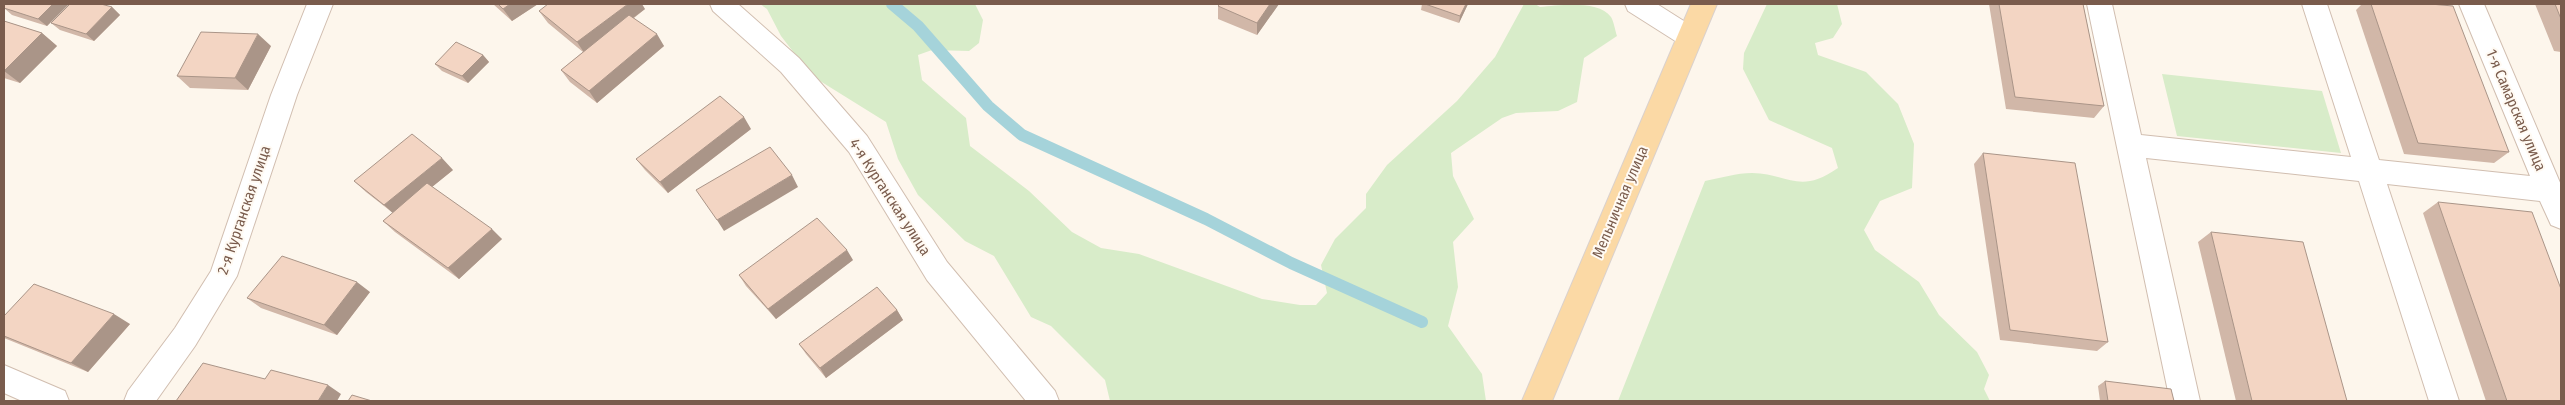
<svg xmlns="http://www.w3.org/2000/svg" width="2565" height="405" viewBox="0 0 2565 405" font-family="'Fira Sans Condensed',sans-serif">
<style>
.green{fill:#d8ecc9}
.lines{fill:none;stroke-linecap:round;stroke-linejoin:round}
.stream{stroke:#a5d3da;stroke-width:12}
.minor-casing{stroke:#d1beb0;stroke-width:2}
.major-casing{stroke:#dad1cd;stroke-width:2}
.minor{fill:#fff;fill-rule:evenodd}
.major{fill:#fbd9a5;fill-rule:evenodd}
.wall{fill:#d1b7a8}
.shaded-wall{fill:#aa9588}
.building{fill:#f3d5c3;stroke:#aa9588}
.labels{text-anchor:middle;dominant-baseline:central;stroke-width:4;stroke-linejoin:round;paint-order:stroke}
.street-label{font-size:15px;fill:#7a5c4d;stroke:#fffaf3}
</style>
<rect width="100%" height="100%" fill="#fdf6ec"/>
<!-- green -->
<path class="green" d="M760 4H975L983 20 979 43 969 51 932 50 918 55 922 80 966 118 970 146 1029 191 1072 232 1101 248 1139 254 1262 299 1300 305H1316L1327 293 1321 265 1335 239 1366 208V194L1387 165 1457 101 1495 57 1524 4H1535L1540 7C1560 5 1599 0 1611 17 1614 22 1615 30 1617 36L1584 58 1577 102 1558 111 1516 113 1502 118 1451 153 1453 176 1474 219 1453 242 1458 287 1448 326 1482 374 1486 401H1110L1105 380 1051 326 1031 317 994 256 965 241 918 195 898 159 886 122 812 76 781 36 767 9Z
M1767 4H1837L1842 24 1833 38 1815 43 1818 55 1866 72 1898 104 1914 144 1912 188 1880 201 1864 230 1875 250 1919 282 1939 315 1977 352 1989 375 1984 389 1990 401H1618L1705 181C1720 178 1737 173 1752 173 1790 174 1799 195 1838 168L1832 148 1769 120 1743 69 1744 53Z
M2162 74 2322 91 2341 153 2177 136Z"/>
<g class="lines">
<!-- stream -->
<path class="stream" d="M892 4 918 26 988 106 1022 135 1206 219 1291 263 1422 322"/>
<!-- minor casing -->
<g class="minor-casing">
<path id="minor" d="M307 4H333L297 95 237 276 195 346 156 401H124L128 391 175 328 211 271 271 95Z
M710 4H738L799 58 867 136 947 262 1055 391 1059 401H1026L927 280 849 152 781 72 713 11Z
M1625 4H1657L1698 30 1702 37 1698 44 1689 47 1680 44 1628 11Z
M2087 4H2112L2141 135 2351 157 2302 4H2327L2379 160 2530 176 2459 4H2484L2561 185V229L2551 225 2540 201 2387 184 2459 401H2429L2359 181 2146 158 2200 401H2170Z
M4 365 65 391 69 401H22L4 393Z"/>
</g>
<!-- major casing -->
<g class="major-casing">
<path id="major" d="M1691 4H1717L1552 401H1522Z"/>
</g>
<!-- minor -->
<use href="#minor" class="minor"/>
<!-- major -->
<use href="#major" class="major"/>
</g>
<!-- wall -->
<path class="wall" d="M69 4 47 26 12 15 4 8V6Z
M493 4H538L512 21Z
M1220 4H1279L1257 35 1218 19V6Z
M1422 4H1468L1459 23 1421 10Z
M1989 4H2083L2104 106 2094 118 2006 109Z
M2362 4H2430L2509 152 2494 163 2404 154 2356 10Z
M2535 4H2561V52L2554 51Z
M112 7 120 15 94 41 60 30 51 23Z
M645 9 634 18 664 46 597 103 570 82 561 70 583 52 548 23 539 11Z
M4 21 42 33 57 46 20 83 4 78Z
M271 46 248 90 190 88 177 76Z
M483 55 489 62 468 83 442 71 435 64Z
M751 129 668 193 645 170 636 159Z
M1983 153 2108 342 2097 351 2000 340 1974 164Z
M453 170 432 187 502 239 459 279 395 232 383 221 393 213 366 192 354 181Z
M2438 202 2561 401H2486L2423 213Z
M2211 232 2347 401H2236L2198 242Z
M853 260 776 319 746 286 739 275Z
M370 292 337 335 261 308 247 298Z
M897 310 903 320 826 378 806 354 799 344Z
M4 316 130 324 88 372 4 338Z
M2105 381 2174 401H2100L2098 386Z"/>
<!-- shaded-wall -->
<path class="shaded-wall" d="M53 4H69L47 26 38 19Z
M510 4H538L512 21 503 9Z
M628 4H642L645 9 585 54 577 42Z
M1270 4H1279L1257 35V23Z
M1466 4H1468L1459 23 1460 16Z
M112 7 120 15 94 41 86 34Z
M42 33 57 46 20 83 4 71Z
M258 34 271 46 248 90 235 78Z
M657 34 664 46 597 103 589 91Z
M483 55 489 62 468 83 462 76Z
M744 117 751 129 668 193 660 182Z
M442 158 453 170 396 216 384 205Z
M792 175 798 187 724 231 717 220Z
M492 229 502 239 459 279 448 268Z
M847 250 853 260 776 319 768 309Z
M357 282 370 292 337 335 324 325Z
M897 310 903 320 826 378 820 368Z
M114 314 130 324 88 372 71 363Z
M328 385 341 394 337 401H318Z"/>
<!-- building -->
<path class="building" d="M6 4H53L38 19 4 8V6Z
M70 4H101L112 7 86 34 51 23Z
M498 4H510L503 9Z
M548 4H628L577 42 539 11Z
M1220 4H1270L1257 23 1218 6Z
M1425 4H1466L1460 16Z
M1999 4H2083L2104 106 2015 97Z
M2371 4H2430L2453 6 2509 152 2418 143Z
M2555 4H2561V19Z
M629 15 657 34 589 91 561 70Z
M4 21 42 33 4 71Z
M201 32 258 34 235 78 177 76Z
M456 42 483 55 462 76 435 64Z
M720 96 744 117 660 182 636 159Z
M412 134 442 158 384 205 354 181Z
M770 147 792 175 717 220 696 190Z
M1983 153 2075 163 2108 342 2010 330Z
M427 183 492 229 448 268 383 221Z
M2438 202 2532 212 2561 289V401H2507Z
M817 218 847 250 768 309 739 275Z
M2211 232 2303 242 2347 401H2252Z
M282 256 357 282 324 325 247 298Z
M34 284 114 314 71 363 4 336V316Z
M877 287 897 310 820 368 799 344Z
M203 363 265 379 271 370 328 385 318 401H176Z
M2105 381 2171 389 2174 401H2108Z
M352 395 372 401H348Z"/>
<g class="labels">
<!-- street labels -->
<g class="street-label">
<text transform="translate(2516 110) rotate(67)">1-я Самарская улица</text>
<text transform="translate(890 197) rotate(57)">4-я Курганская улица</text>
<text transform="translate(1620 202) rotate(-67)">Мельничная улица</text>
<text transform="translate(244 210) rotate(-71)">2-я Курганская улица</text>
</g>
</g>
<!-- border -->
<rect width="2565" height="405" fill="none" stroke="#7a5c4d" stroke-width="10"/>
</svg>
